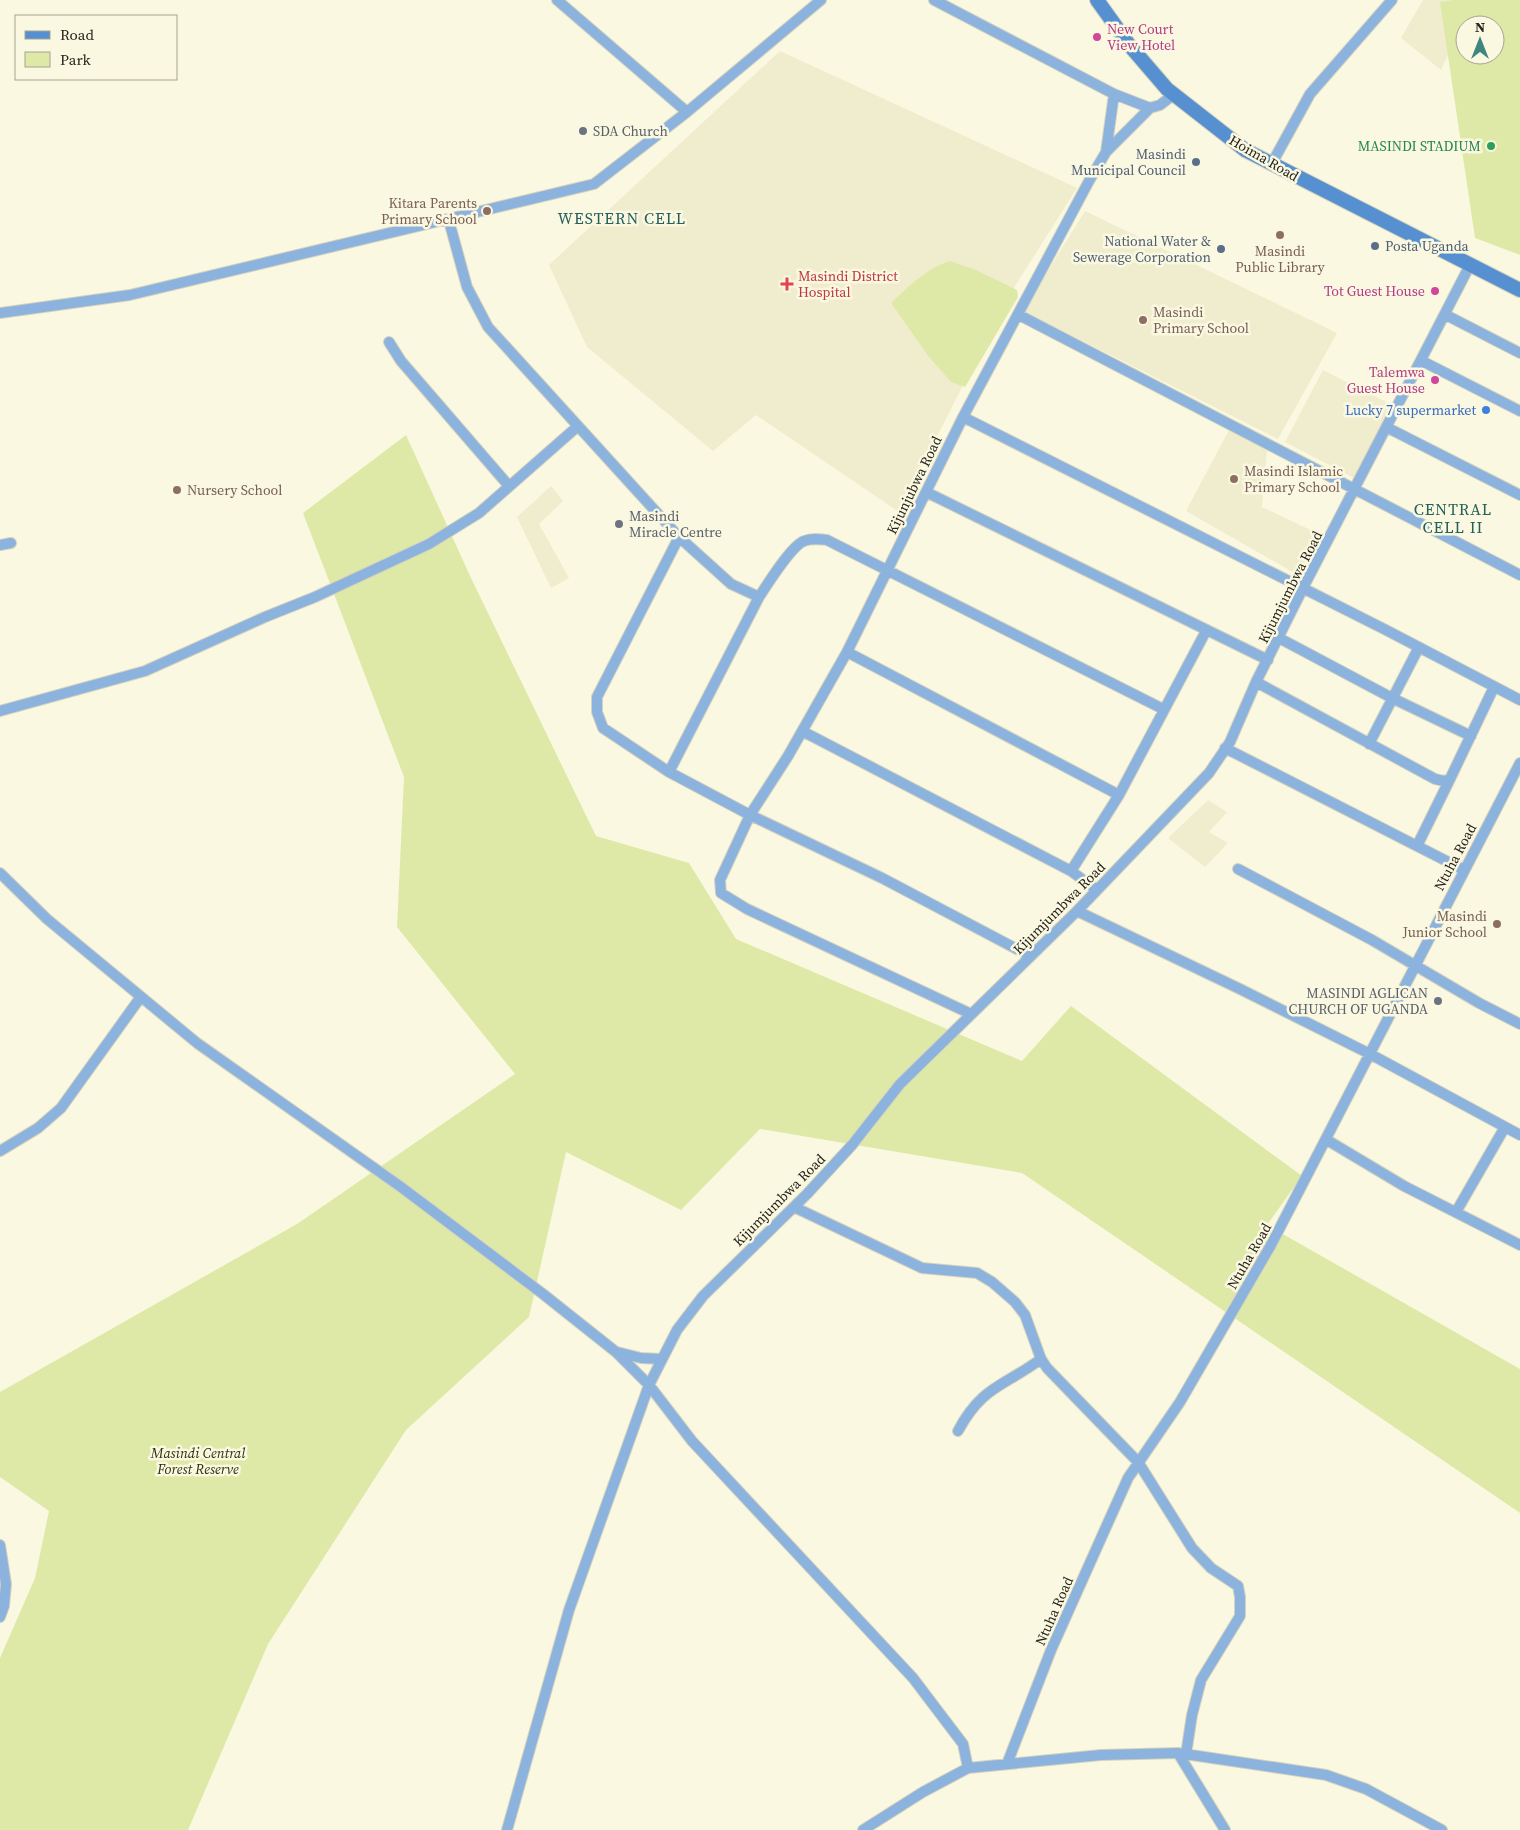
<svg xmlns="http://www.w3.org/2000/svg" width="1520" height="1830" viewBox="0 0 1520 1830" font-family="'Source Serif 4',serif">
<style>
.built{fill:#f0ecce}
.green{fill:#dee9a8;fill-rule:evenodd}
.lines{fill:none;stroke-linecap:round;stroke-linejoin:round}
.street-casing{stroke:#d5d2be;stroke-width:12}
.secondary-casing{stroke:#d5d2be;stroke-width:16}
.street{stroke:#8cb3de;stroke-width:10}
.secondary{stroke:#5690d0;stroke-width:14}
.hotel-dot{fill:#d1479c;stroke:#fbf8e1;stroke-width:2}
.worship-dot{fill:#6b7280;stroke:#fbf8e1;stroke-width:2}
.leisure-dot{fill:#2e9e5b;stroke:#fbf8e1;stroke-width:2}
.service-dot{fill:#5c6f8a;stroke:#fbf8e1;stroke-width:2}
.education-dot{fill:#8d6e63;stroke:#fbf8e1;stroke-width:2}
.health-dot{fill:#e0444e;stroke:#fbf8e1;stroke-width:2}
.shop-dot{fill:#3f7fe0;stroke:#fbf8e1;stroke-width:2}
.labels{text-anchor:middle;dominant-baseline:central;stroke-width:5;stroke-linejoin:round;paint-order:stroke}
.hotel-label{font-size:14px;fill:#b23c85;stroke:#fbf8e1;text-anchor:end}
.worship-label{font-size:14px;fill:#5b616d;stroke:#fbf8e1;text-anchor:start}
.leisure-label{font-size:14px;fill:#27864d;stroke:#fbf8e1;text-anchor:end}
.service-label{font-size:14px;fill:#4e5e75;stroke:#fbf8e1;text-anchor:end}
.street-label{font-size:14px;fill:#26241c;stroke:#fbf8e1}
.education-label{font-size:14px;fill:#785e54;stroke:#fbf8e1;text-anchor:start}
.health-label{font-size:14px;fill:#be3a42;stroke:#fbf8e1;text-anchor:start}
.shop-label{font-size:14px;fill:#366cbe;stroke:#fbf8e1;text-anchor:end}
.park-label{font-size:14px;font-style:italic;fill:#2a2e0a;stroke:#fbf8e1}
.quarter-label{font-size:16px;letter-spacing:1px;fill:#27605b;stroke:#fbf8e1}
</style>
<rect width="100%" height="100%" fill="#fbf8e1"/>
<!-- built -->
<path class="built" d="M1423 0H1473L1441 70 1401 38Z
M780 51 1077 188 1005 302 899 512 756 415 713 451 587 347 549 265Z
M1085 211 1337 333 1278 439 1023 311Z
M1323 370 1392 405 1354 478 1285 442Z
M1229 430 1267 450 1262 507 1319 534 1298 575 1186 511Z
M551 486 563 501 539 524 569 578 551 588 517 517Z
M1208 800 1227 812 1209 832 1228 843 1205 867 1168 838Z"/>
<!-- green -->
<path class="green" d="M1453 0H1520V255L1475 238 1440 2ZM1465 25H1495V55H1465Z
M950 261 976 270 1017 290 1018 297 965 387 951 382 929 357 891 303C908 287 927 268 950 261Z
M406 435 471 578 596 836 689 863 736 939 1022 1061 1071 1006 1302 1176 1267 1225 1520 1369V1513L1022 1173 760 1129 681 1210 566 1152 529 1317 406 1430 268 1644 188 1830H0V1658L35 1578 49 1511 0 1477V1392L297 1224 515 1074 397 927 404 777 303 513Z"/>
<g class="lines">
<!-- street casing -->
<g class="street-casing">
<path id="street" d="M557 0 687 112
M934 0 1114 94 1150 108 1160 105 1173 95
M1106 152 1114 94
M1271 165 1310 94 1392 0
M449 221 467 287 488 327 679 537 731 584 759 597C767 585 791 546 804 541 812 538 819 539 827 540L1163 709
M0 313 130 295 594 184 687 112 821 0
M1019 315 1520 575
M1446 315 1520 353
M389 342 401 361 509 486
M1422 361 1520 411
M963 417 1386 630 1520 700
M1388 428 1520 495
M926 492 1268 660
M679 537 597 697V712L603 728 669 772 750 815 882 878 1030 956
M0 545 11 543
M1279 638 1392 698 1471 736
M847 652 1119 795
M1256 682 1435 779 1444 781 1450 779 1494 687
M0 711 145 671 265 617 315 597 429 544 479 513 578 426
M802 731 1071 871 1097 890
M1369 744 1419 647
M1225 748 1464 870
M669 772 759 597
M1417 846 1450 779
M1238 869 1372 940 1479 1003 1520 1024
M1071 871 1119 795 1206 631
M0 873 47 919 197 1043 401 1187 543 1294 616 1352 649 1385 692 1441 913 1678 963 1744 968 1768
M1077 911 1240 989 1370 1054 1520 1135
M971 1014 747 909 721 893 720 880 750 815 788 756 847 652 963 417 1089 181 1106 152 1150 108
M1327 1140 1404 1186 1520 1245
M0 1151 38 1128 61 1108 140 998
M794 1207 922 1268 977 1273 992 1282 1015 1302 1025 1315 1041 1359 1047 1368 1138 1462 1192 1548 1211 1568 1238 1586 1240 1597V1616L1201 1680 1192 1715 1186 1754
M1456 1212 1505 1127
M617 1352 641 1358 661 1359
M958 1431C982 1386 1003 1387 1041 1359
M0 1545 6 1584 4 1606 0 1617
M1178 1753 1225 1830
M1007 1764 1051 1650 1128 1478 1180 1402 1271 1245 1520 763
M507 1830 569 1610 649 1385 677 1330 703 1296 807 1194 852 1145 900 1084 1077 911 1209 773 1230 742 1256 682 1303 588 1470 265
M863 1830 923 1792 968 1768 1101 1755 1178 1753 1326 1775 1366 1789 1442 1830"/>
</g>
<!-- secondary casing -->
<g class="secondary-casing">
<path id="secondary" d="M1097 0 1130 46 1167 89 1245 150 1520 290"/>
</g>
<!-- street -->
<use href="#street" class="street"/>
<!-- secondary -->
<use href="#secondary" class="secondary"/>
</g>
<!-- markers -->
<g class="hotel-dot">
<circle cx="1097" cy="37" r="5"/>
<circle cx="1435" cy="291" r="5"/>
<circle cx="1435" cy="380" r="5"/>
</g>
<g class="worship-dot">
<circle cx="583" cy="131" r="5"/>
<circle cx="619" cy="524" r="5"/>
<circle cx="1438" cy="1001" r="5"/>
</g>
<circle class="leisure-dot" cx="1491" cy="146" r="5"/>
<g class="service-dot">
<circle cx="1196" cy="162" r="5"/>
<circle cx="1375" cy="246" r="5"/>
<circle cx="1221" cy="249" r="5"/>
</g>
<g class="education-dot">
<circle cx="487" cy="211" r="5"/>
<circle cx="1280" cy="235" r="5"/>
<circle cx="1143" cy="320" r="5"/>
<circle cx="1234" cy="479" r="5"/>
<circle cx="177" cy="490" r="5"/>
<circle cx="1497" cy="924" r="5"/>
</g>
<path class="health-dot" d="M784.5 276.5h5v5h5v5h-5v5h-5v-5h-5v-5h5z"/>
<circle class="shop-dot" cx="1486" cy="410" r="5"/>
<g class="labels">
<!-- hotel labels -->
<g class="hotel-label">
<text x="1107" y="29" text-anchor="start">New Court<tspan x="1107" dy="16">View Hotel</tspan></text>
<text x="1425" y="291">Tot Guest House</text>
<text x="1425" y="372">Talemwa<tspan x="1425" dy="16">Guest House</tspan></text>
</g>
<!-- worship labels -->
<g class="worship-label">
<text x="593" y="131">SDA Church</text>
<text x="629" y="516">Masindi<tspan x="629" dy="16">Miracle Centre</tspan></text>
<text x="1428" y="993" text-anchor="end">MASINDI AGLICAN<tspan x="1428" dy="16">CHURCH OF UGANDA</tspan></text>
</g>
<!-- leisure labels -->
<g class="leisure-label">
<text x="1481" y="146">MASINDI STADIUM</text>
</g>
<!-- service labels -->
<g class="service-label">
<text x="1186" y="154">Masindi<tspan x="1186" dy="16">Municipal Council</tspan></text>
<text x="1211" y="241">National Water &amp;<tspan x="1211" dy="16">Sewerage Corporation</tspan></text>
<text x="1385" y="246" text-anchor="start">Posta Uganda</text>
</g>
<!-- street labels -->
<g class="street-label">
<text transform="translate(1264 158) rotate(30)">Hoima Road</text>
<text transform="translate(914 485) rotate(-64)">Kijunjubwa Road</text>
<text transform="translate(1290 587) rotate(-63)">Kijumjumbwa Road</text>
<text transform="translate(1455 857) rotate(-62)">Ntuha Road</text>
<text transform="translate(1059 908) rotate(-45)">Kijumjumbwa Road</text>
<text transform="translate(779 1200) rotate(-45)">Kijumjumbwa Road</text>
<text transform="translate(1249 1256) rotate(-60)">Ntuha Road</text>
<text transform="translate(1054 1611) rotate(-66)">Ntuha Road</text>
</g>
<!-- education labels -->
<g class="education-label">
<text x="477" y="203" text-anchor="end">Kitara Parents<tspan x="477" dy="16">Primary School</tspan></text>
<text x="1280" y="251" text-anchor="middle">Masindi<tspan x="1280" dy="16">Public Library</tspan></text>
<text x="1153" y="312">Masindi<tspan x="1153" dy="16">Primary School</tspan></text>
<text x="1244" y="471">Masindi Islamic<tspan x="1244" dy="16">Primary School</tspan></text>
<text x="187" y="490">Nursery School</text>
<text x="1487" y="916" text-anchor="end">Masindi<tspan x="1487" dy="16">Junior School</tspan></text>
</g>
<!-- health labels -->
<g class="health-label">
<text x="798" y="276">Masindi District<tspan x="798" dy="16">Hospital</tspan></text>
</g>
<!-- shop labels -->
<g class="shop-label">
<text x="1476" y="410">Lucky 7 supermarket</text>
</g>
<!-- park labels -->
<g class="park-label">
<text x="198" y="1453">Masindi Central<tspan x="198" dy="16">Forest Reserve</tspan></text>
</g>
<!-- quarter labels -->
<g class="quarter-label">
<text x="622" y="218">WESTERN CELL</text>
<text x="1453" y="509">CENTRAL<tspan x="1453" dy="18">CELL II</tspan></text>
</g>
</g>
<!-- legend -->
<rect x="15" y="15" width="162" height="65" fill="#fbf8e1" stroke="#a6a392"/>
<rect x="25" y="31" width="25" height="8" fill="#5690d0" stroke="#a6a392"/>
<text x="60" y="40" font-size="15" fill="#26241c">Road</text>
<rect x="25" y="52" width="25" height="15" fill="#dee9a8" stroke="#a6a392"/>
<text x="60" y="65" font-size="15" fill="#26241c">Park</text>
<!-- north arrow -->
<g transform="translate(1480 40)"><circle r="24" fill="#fbf8e1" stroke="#a6a392"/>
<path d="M0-4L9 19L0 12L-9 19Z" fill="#408680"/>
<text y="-8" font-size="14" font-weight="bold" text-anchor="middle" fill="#26241c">N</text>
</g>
</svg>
